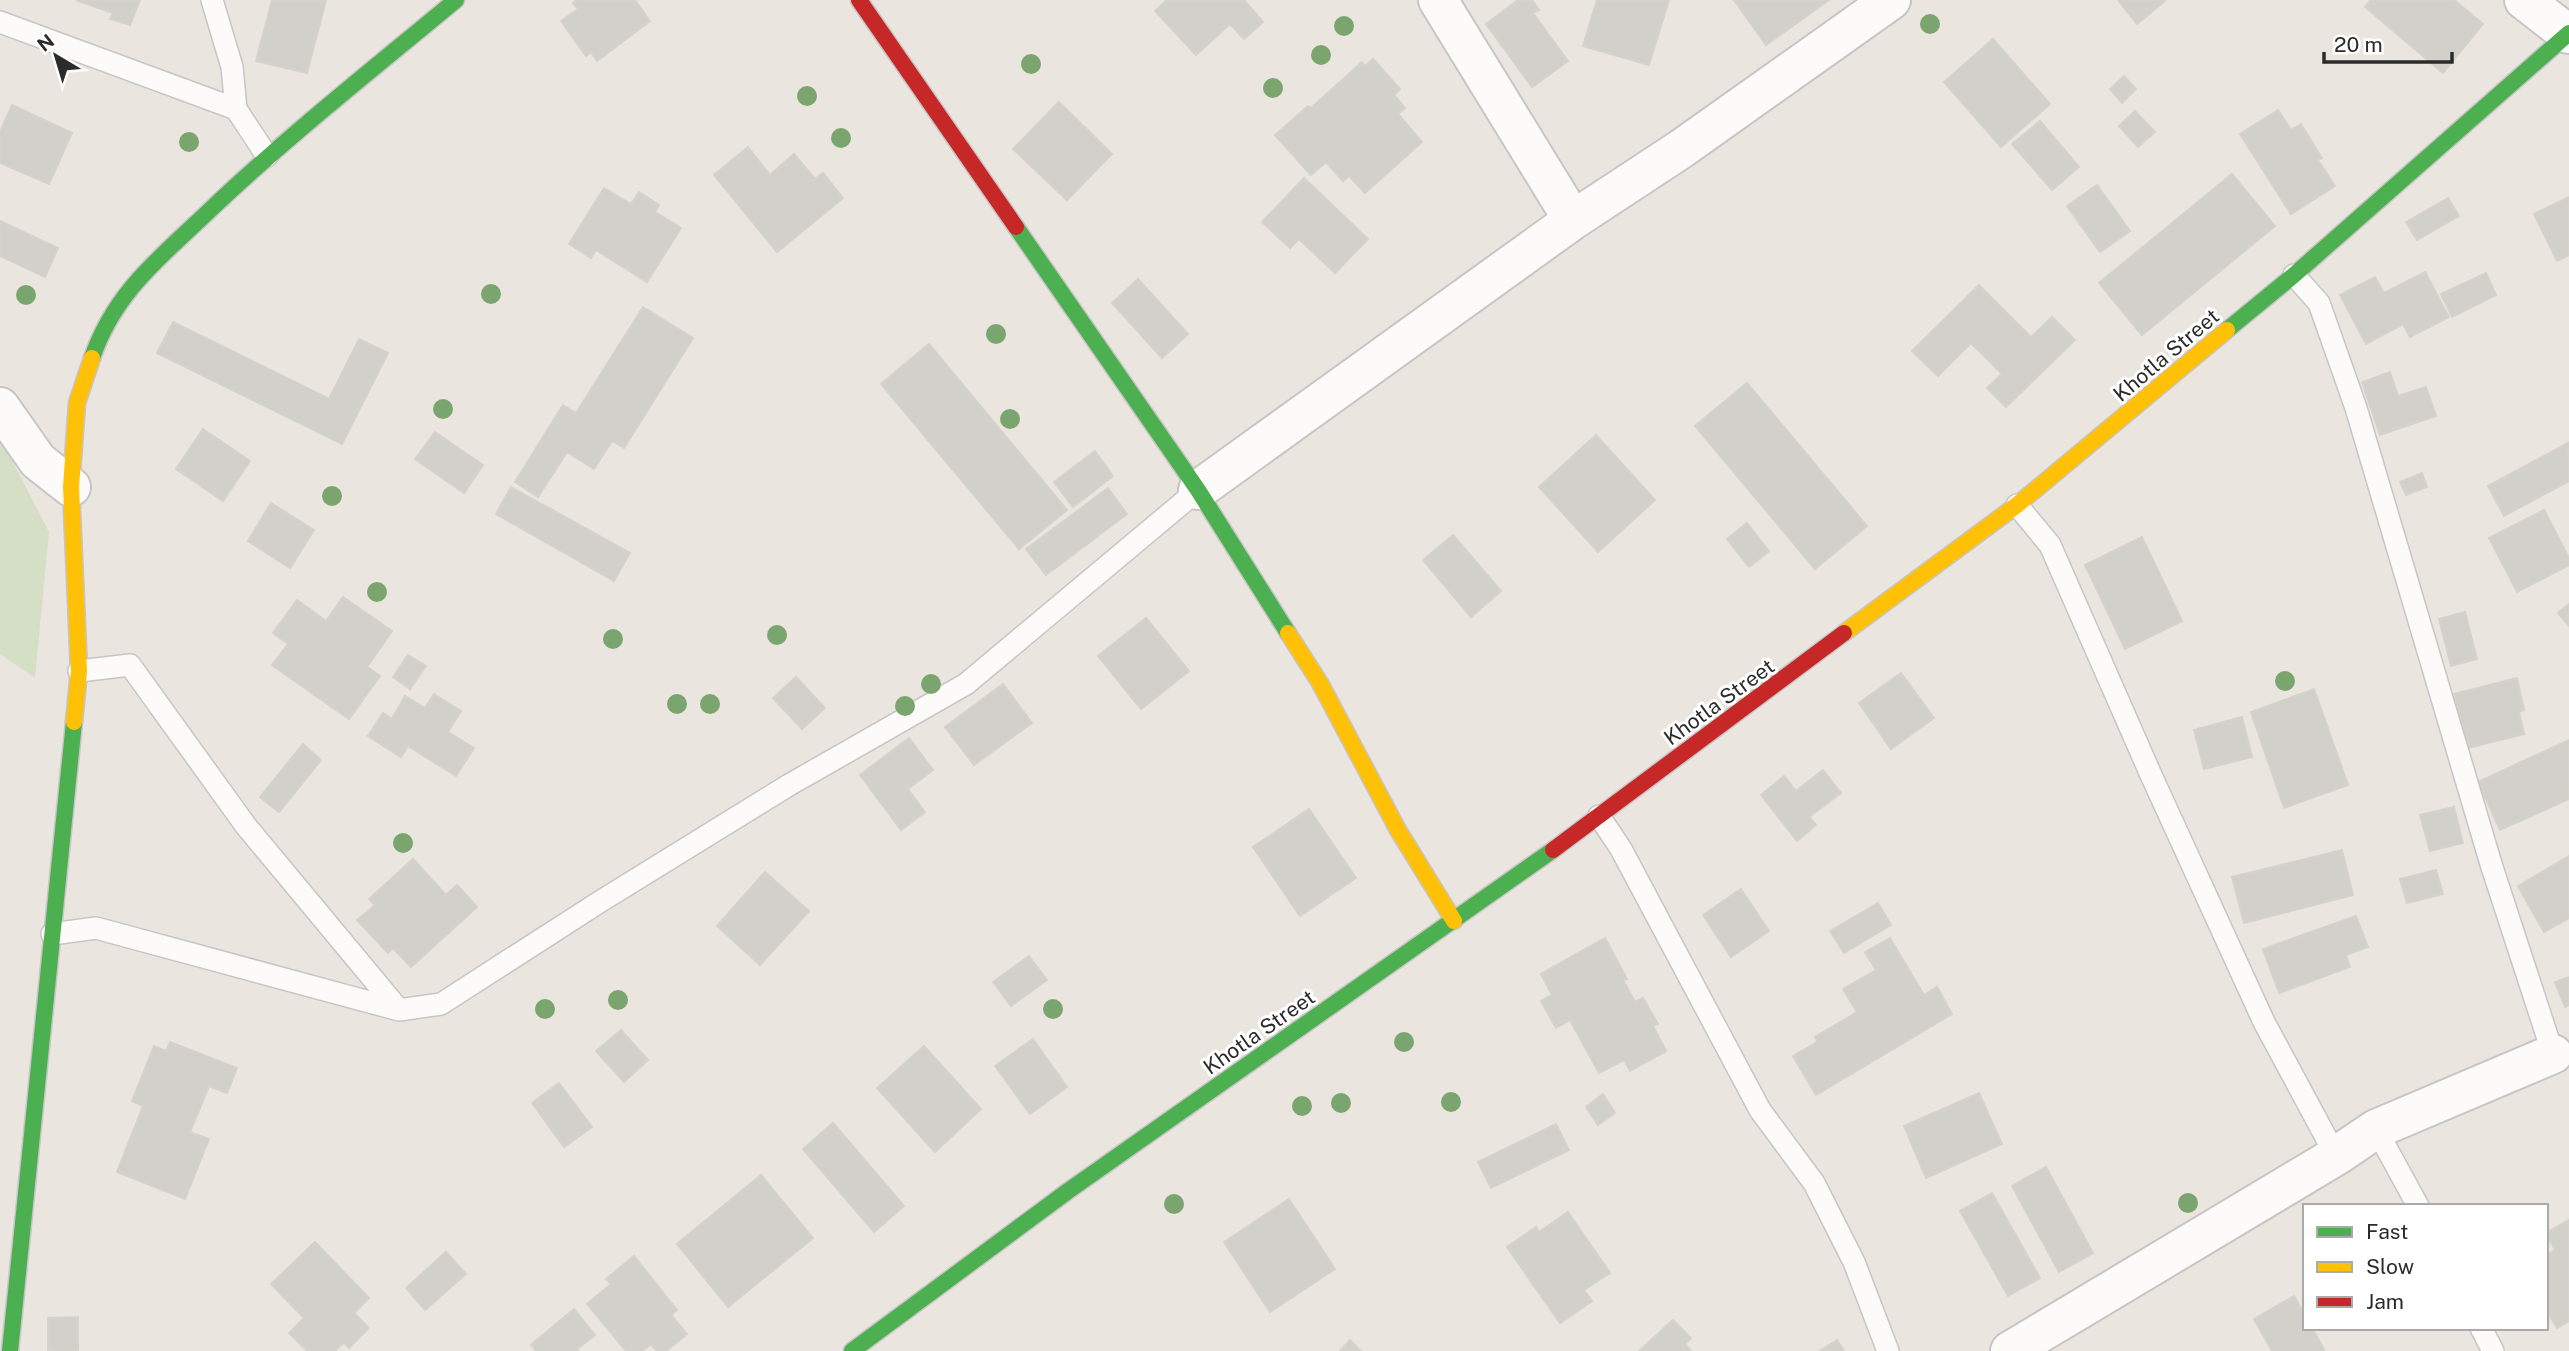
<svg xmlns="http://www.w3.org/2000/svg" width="2569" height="1351" viewBox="0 0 2569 1351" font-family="'Public Sans',sans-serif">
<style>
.cemetery{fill:#d4dfc5}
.building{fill:#d2d0cb;stroke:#d5d2cc;stroke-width:2}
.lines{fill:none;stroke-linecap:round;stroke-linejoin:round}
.lane-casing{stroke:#c7c5c5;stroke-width:24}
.street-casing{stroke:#c7c5c5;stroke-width:42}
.fast-casing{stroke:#c7c5c5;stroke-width:19}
.slow-casing{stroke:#c7c5c5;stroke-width:19}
.jam-casing{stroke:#c7c5c5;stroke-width:19}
.lane{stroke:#fcfbfa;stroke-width:21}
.street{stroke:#fcfbfa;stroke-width:38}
.fast{stroke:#4caf50;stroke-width:16}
.slow{stroke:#ffc107;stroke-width:16}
.jam{stroke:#c62828;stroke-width:16}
.tree{fill:#7ba56f}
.labels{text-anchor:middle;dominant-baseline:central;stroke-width:6;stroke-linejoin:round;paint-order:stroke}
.street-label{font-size:21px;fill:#2b2b2b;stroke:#fff}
</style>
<rect width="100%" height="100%" fill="#eae6df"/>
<!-- cemetery -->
<path class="cemetery" d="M0 437 49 532 35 678 0 654Z"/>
<!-- building -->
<path class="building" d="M76 0H140L130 25 110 19 113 13Z
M272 0H326L307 73 256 61Z
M576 0H635L650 21 597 61 591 52 586 56 561 21 578 9 573 3Z
M1167 0H1244L1263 22 1244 39 1230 24 1196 55 1155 11Z
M1518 0H1532L1539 10 1533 13 1568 61 1532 87 1486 24Z
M1597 0H1669L1649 65 1583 46Z
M1734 0H1829L1766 45Z
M2118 0H2166L2137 24Z
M2371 0H2454L2483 24 2443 73 2365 7Z
M1993 39 2050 104 2001 147 1944 82Z
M1373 59 1400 89 1394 95 1405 108 1398 114 1422 142 1365 193 1349 176 1343 181 1326 162 1311 175 1275 135 1308 106 1311 108 1362 62 1365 66Z
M2124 76 2136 89 2122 103 2110 89Z
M1059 102 1112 154 1067 200 1013 149Z
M12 105 72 133 49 184 0 163V132Z
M2278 110 2291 130 2301 124 2322 158 2318 160 2335 186 2291 214 2240 134Z
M2135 111 2155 132 2138 147 2119 126Z
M2040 121 2079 167 2052 190 2012 144Z
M748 147 770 175 794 154 815 179 823 173 843 198 777 252 714 175Z
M2232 174 2275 226 2142 335 2099 283Z
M1304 178 1368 239 1335 273 1299 239 1290 248 1262 222Z
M2097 185 2130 231 2100 252 2067 206Z
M604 188 631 204 639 192 659 205 655 212 681 228 647 282 596 250 591 258 569 244Z
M2569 197V255L2557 261 2534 214Z
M2448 198 2459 216 2417 240 2406 222Z
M0 221 58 248 45 277 0 256Z
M2425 272 2449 317 2410 337 2403 324 2366 344 2340 295 2375 277 2384 293Z
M2486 273 2496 295 2452 317 2441 294Z
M1138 279 1188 334 1162 358 1112 303Z
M1979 285 2031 337 2052 317 2075 340 2006 407 1987 388 2002 374 1971 343 1938 376 1912 351Z
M643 307 693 338 624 448 612 441 594 469 567 452 538 497 515 482 563 405 576 413Z
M173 322 329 399 359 339 388 353 342 444 157 353Z
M929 344 1067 510 1019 549 881 384Z
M2390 372 2398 396 2426 387 2436 416 2380 435 2362 382Z
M1747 383 1867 526 1815 569 1695 426Z
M203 429 250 461 223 501 176 469Z
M435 432 483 465 464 493 415 459Z
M1596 435 1655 500 1598 552 1539 487Z
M2568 443 2569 481 2504 516 2488 486Z
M1095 451 1113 476 1073 507 1054 482Z
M2422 473 2427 487 2406 495 2400 482Z
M511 487 630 553 614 581 496 514Z
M1108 488 1127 514 1046 575 1026 549Z
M271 503 314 530 290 568 248 541Z
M2544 510 2569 558V565L2517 592 2489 538Z
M1747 523 1769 551 1749 567 1727 539Z
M1453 535 1501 591 1471 617 1423 560Z
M2142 537 2182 621 2125 649 2085 565Z
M343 597 392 631 367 667 380 676 349 719 272 665 288 644 273 633 297 600 326 621Z
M2569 604V626L2558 613Z
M2465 612 2477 659 2451 666 2439 619Z
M1146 618 1189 671 1141 709 1098 656Z
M408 655 426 666 410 689 393 677Z
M1901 673 1934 718 1891 749 1859 703Z
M796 677 825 708 802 729 773 698Z
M2517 678 2524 710 2519 712 2524 734 2468 748 2454 694Z
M1003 684 1032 723 974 765 945 727Z
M2314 689 2348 785 2284 808 2251 712Z
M434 694 461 711 448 732 474 748 456 776 408 746 401 757 368 736 383 713 392 719 405 696 425 708Z
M2242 717 2252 757 2204 769 2194 730Z
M909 738 933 770 908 789 925 812 901 830 860 775Z
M2569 740V799L2500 830 2478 782Z
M303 744 321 760 279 812 260 797Z
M1823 770 1841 793 1809 817 1816 825 1797 841 1761 795 1784 776 1796 791Z
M2454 807 2463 843 2430 851 2420 815Z
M1309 809 1356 878 1300 916 1253 847Z
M2342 850 2353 895 2244 923 2232 877Z
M2569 856V918L2544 932 2518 886Z
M413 859 446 895 457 885 477 907 411 967 393 948 388 953 357 920 375 905 369 899Z
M2436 870 2443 894 2407 903 2400 879Z
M765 872 809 911 760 965 717 926Z
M1741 889 1769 931 1731 957 1703 915Z
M1878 903 1891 925 1844 953 1830 931Z
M2356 916 2368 947 2346 955 2350 967 2279 993 2263 949Z
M1605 938 1627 979 1623 980 1635 1002 1643 998 1658 1024 1653 1026 1666 1051 1630 1071 1624 1060 1599 1073 1570 1020 1556 1028 1541 1001 1552 995 1541 974Z
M1890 938 1924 995 1937 987 1952 1014 1816 1095 1793 1056 1817 1042 1815 1037 1857 1012 1843 989 1876 970 1865 952Z
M1029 956 1047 980 1011 1006 993 982Z
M2569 977V1005L2565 1007 2555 982Z
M621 1030 648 1060 624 1082 596 1051Z
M1033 1039 1067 1087 1030 1114 995 1066Z
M170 1042 237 1068 227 1093 209 1086 190 1132 209 1139 185 1199 117 1172 143 1106 132 1101 154 1046 166 1051Z
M924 1046 981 1109 935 1152 877 1088Z
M559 1083 592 1127 564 1147 532 1103Z
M1979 1093 2002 1144 1926 1178 1904 1126Z
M1603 1094 1615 1113 1598 1125 1586 1107Z
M833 1123 904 1206 874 1232 803 1149Z
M1556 1124 1569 1150 1491 1188 1478 1162Z
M2046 1167 2093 1253 2059 1272 2012 1186Z
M761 1175 813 1238 728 1307 677 1244Z
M1992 1193 2040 1278 2008 1296 1960 1211Z
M1289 1199 1335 1269 1270 1312 1224 1242Z
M1568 1212 1610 1273 1584 1290 1592 1301 1560 1323 1507 1247 1536 1227 1539 1232Z
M2569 1220V1321L2557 1328 2546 1310V1255L2555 1250 2546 1233Z
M315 1242 369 1298 354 1313 369 1328 349 1348 344 1342 335 1351H307L289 1333 304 1318 271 1284Z
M446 1252 466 1274 425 1310 406 1288Z
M634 1256 677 1310 671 1315 687 1334 666 1351H657L651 1344 642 1351H626L587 1304 611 1284 606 1279Z
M2294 1296 2305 1315V1328H2312L2325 1351H2272L2254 1319Z
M574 1309 595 1335 577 1349 579 1351H536L531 1345Z
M78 1317V1351H48V1318Z
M1673 1320 1691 1338 1685 1344 1691 1351H1639Z
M1350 1340 1361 1351H1340Z
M1837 1340 1844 1351H1820Z"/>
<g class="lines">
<!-- lane casing -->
<g class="lane-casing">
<path id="lane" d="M212 0 232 67 236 109 267 156
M0 22 236 109
M2294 275 2319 303 2356 408 2491 864 2553 1054
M2017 505 2050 545 2151 775 2264 1022 2336 1156
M79 671 130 665 246 826 399 1010
M1599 816 1621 849 1760 1110 1814 1183 1854 1262 1888 1351
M52 934 96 928 399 1010 441 1004 601 901 789 785 966 684 1198 490
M2376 1129 2418 1206
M2481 1328 2493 1351"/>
</g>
<!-- street casing -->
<g class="street-casing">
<path id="street" d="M1438 0 1573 220
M2524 0 2568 34
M0 407 38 461 71 487
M1198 490 1573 220 1681 149 1891 0
M2010 1351 2336 1156 2376 1129 2553 1054"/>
</g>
<!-- fast casing -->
<g class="fast-casing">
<path id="fast" d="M1016 227 1198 490 1288 633
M2227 330 2294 275 2569 33
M92 358C115 291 161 257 210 210 288 136 373 69 456 0
M10 1351 74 722
M852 1351 1068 1191 1553 850"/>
</g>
<!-- slow casing -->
<g class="slow-casing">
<path id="slow" d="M1288 633 1320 683 1398 830 1454 921
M1844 633 2017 505 2227 330
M74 722 79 671 71 487 77 403 92 358"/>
</g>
<!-- jam casing -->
<g class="jam-casing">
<path id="jam" d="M859 0 1016 227
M1553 850 1844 633"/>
</g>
<!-- lane -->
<use href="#lane" class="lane"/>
<!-- street -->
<use href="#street" class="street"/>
<!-- fast -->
<use href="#fast" class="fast"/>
<!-- slow -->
<use href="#slow" class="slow"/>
<!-- jam -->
<use href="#jam" class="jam"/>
</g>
<!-- trees -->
<g class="tree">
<circle cx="1930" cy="24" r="10"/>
<circle cx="1344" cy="26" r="10"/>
<circle cx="1321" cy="55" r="10"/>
<circle cx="1031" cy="64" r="10"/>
<circle cx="1273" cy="88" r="10"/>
<circle cx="807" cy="96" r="10"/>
<circle cx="841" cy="138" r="10"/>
<circle cx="189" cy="142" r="10"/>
<circle cx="491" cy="294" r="10"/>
<circle cx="26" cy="295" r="10"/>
<circle cx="996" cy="334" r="10"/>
<circle cx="443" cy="409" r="10"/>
<circle cx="1010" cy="419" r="10"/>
<circle cx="332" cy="496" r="10"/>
<circle cx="377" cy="592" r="10"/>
<circle cx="777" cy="635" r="10"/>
<circle cx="613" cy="639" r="10"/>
<circle cx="2285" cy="681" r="10"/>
<circle cx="931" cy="684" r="10"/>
<circle cx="677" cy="704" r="10"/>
<circle cx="710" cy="704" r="10"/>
<circle cx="905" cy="706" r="10"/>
<circle cx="403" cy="843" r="10"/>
<circle cx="618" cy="1000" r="10"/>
<circle cx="545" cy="1009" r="10"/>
<circle cx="1053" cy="1009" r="10"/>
<circle cx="1404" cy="1042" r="10"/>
<circle cx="1451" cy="1102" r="10"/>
<circle cx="1341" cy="1103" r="10"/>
<circle cx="1302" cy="1106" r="10"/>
<circle cx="2188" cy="1203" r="10"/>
<circle cx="1174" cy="1204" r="10"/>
</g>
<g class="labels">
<!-- street labels -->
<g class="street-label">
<text transform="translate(2166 355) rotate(-40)">Khotla Street</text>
<text transform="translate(1719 702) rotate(-36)">Khotla Street</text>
<text transform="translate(1259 1032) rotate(-35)">Khotla Street</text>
</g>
</g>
<!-- legend -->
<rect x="2303" y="1204" width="245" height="126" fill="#ffffff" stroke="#aaaaaa" stroke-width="2"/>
<rect x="2317" y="1227" width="35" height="10" fill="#4caf50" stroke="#aaaaaa" stroke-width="2"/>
<text x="2366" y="1239" font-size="21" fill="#2b2b2b">Fast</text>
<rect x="2317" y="1262" width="35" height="10" fill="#ffc107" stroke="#aaaaaa" stroke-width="2"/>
<text x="2366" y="1274" font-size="21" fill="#2b2b2b">Slow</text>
<rect x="2317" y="1297" width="35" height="10" fill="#c62828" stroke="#aaaaaa" stroke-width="2"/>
<text x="2366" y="1309" font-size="21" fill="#2b2b2b">Jam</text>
<!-- north arrow -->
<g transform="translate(56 56) rotate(322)" stroke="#ffffff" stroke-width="5" paint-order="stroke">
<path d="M0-5L12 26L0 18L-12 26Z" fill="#2b2b2b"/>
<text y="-10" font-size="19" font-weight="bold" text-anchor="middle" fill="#2b2b2b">N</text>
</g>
<!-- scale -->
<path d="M2324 52v10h128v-10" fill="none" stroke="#2b2b2b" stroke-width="3.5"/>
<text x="2334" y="52" font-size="21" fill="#2b2b2b" stroke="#ffffff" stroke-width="5" paint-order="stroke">20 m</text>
</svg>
